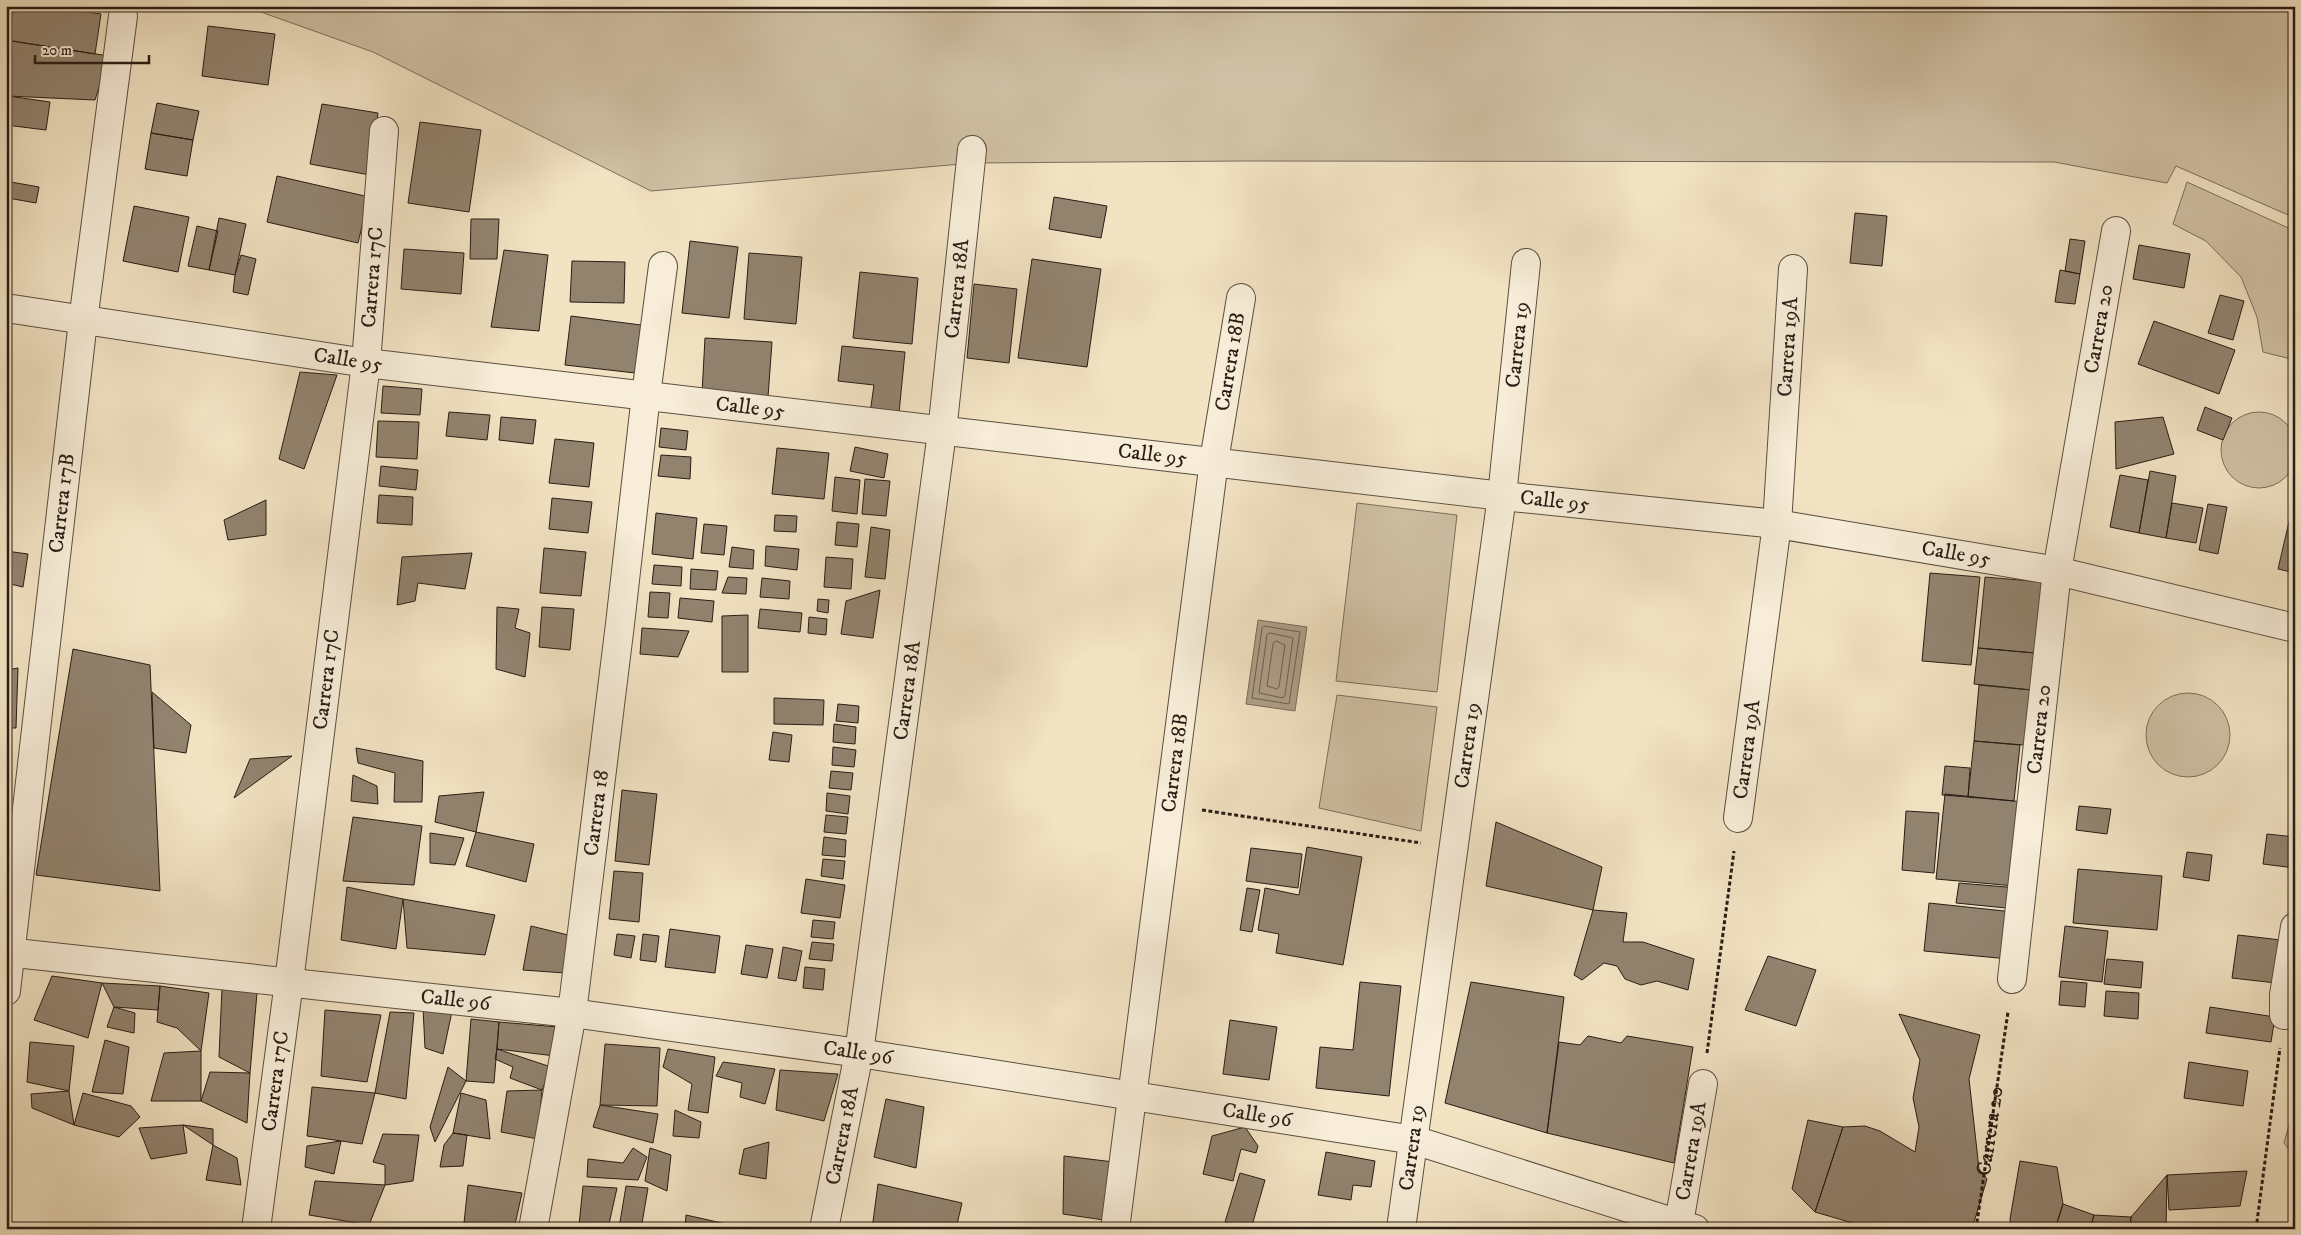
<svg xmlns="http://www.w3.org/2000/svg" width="2301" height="1235" viewBox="0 0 2301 1235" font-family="'IM FELL DW Pica',serif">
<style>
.green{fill:#d0c1a5;stroke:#7c6e5d}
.water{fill:#ae9f88;stroke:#796b5a}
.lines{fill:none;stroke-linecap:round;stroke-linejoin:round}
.shore{stroke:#6c5e4e;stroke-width:1}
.building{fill:#92836f;stroke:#291c15}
.minor-casing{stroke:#5b4e40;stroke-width:30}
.path{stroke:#291c15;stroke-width:3;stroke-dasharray:4 2.5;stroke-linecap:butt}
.minor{stroke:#f7edd8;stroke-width:28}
.labels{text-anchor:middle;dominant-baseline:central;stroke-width:4;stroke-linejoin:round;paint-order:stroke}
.street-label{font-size:21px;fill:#291c15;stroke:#f7edd8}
</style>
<rect width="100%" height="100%" fill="#f2e3c3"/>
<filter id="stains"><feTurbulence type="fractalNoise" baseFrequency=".004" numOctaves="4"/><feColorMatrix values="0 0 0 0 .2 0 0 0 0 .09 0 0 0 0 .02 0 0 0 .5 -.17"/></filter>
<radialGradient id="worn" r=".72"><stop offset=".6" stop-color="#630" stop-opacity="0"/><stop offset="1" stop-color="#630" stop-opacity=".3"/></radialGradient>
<!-- green -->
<path class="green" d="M244 6H2295V218L2176 166 2167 183 2054 162 1241 161 973 163 651 191 373 52Z
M2187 182 2295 231V360L2263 352 2257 317 2241 277 2206 241 2173 224Z
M2221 450a38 38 0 1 1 76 0a38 38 0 1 1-76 0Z
M1357 503 1457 515 1437 692 1336 681Z
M2146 735a42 42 0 1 1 84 0a42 42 0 1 1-84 0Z
M1337 695 1437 707 1421 831 1319 808Z
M2295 1104V1157L2284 1143Z"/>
<!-- water -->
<path class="water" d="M1258 620 1307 627 1295 711 1246 704Z"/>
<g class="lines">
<!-- shore -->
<path class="shore" d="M1264 626 1300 632 1289 704 1252 698 1262 628Z
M1270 633 1293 638 1285 695 1283 698 1259 693 1267 635Z
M1276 641 1285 645 1279 687 1277 689 1267 686 1273 644Z"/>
</g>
<!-- building -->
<path class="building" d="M6 6H49L101 14 95 54 6 40Z
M208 26 275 34 268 85 202 76Z
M11 41 109 56 95 100 8 96Z
M8 96 50 102 46 130 6 125Z
M157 103 199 111 193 140 151 133Z
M322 104 378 113 370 175 310 164Z
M420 122 481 130 469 212 408 203Z
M151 133 193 140 187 176 145 169Z
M277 176 369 197 358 243 267 222Z
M11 182 39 187 36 203 8 198Z
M1054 197 1107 206 1101 238 1049 229Z
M134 206 189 217 178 272 123 261Z
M1855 213 1887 216 1882 266 1850 263Z
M219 218 246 224 235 275 209 270Z
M471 219H499L497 259H470Z
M197 226 218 231 209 270 188 266Z
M2070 239 2085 241 2080 274 2065 271Z
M690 241 738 247 729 318 682 313Z
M2139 245 2190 254 2184 288 2133 279Z
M404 249 464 253 461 294 401 289Z
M504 250 548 255 539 331 491 327Z
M749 253 802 257 796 324 744 319Z
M241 255 256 259 248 295 233 292 235 275Z
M1032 259 1101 269 1087 367 1018 358Z
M572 261 625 262 624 303 570 302Z
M2060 270 2080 274 2075 304 2055 302Z
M860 272 918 278 912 344 853 338Z
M974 284 1017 289 1009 363 967 358Z
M2220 295 2244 301 2233 340 2208 333Z
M571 316 641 325 635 373 565 365Z
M2154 321 2235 350 2219 394 2138 364Z
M705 338 772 342 768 397 702 393Z
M842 346 905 352 898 423 869 420 874 385 838 381Z
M300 372 337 375 304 469 279 459Z
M383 386 422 389 420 415 381 413Z
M2205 407 2232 418 2223 440 2197 430Z
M449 412 490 415 487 440 446 436Z
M501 417 536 420 533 444 499 440Z
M2163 417 2174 454 2116 469 2115 422Z
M378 421 419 422 417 459 376 457Z
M661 428 688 431 686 450 659 447Z
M555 439 594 443 589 487 549 483Z
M855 447 888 454 884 478 850 471Z
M777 448 829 453 824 499 772 494Z
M661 455 691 457 690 479 658 476Z
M381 466 418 470 416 490 379 486Z
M2150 471 2176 476 2166 538 2139 533Z
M2120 475 2148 480 2139 533 2110 527Z
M835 477 860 480 857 514 832 511Z
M865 479 890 481 886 516 862 514Z
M379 495 413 497 412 525 377 523Z
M2295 496V573L2278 569Z
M552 498 592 502 588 533 549 529Z
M266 500V535L228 540 224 520Z
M2172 503 2203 508 2196 543 2166 538Z
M2208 504 2227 507 2218 554 2199 550Z
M656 513 697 518 693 559 652 554Z
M775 515 797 516 796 532 774 531Z
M837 522 859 524 857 547 835 545Z
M704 524 727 526 724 555 701 553Z
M871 527 890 530 885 579 865 577Z
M766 546 799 549 797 570 765 566Z
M732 547 754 550 753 569 729 567Z
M544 548 586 552 581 596 540 593Z
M6 551 28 554 23 587 6 583Z
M472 553 465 589 418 583 415 601 397 605 402 557Z
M826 557 853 559 851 589 824 587Z
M654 565 682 567 681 586 652 584Z
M691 569 718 571 716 590 690 589Z
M1930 573 1980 577 1971 665 1922 661Z
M728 577 747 578 746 594 722 593Z
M1985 577 2042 582 2035 653 1978 648Z
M762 578 790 581 789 599 760 597Z
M880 590 873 638 841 634 846 601Z
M650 592 670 593 668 618 648 617Z
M680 598 714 601 712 622 678 618Z
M818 599 829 600 828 613 817 611Z
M497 607 519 609 515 628 530 633 525 677 496 669Z
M542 607 574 609 570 650 539 647Z
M760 609 802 613 800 632 758 628Z
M748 615V672H722V616Z
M809 617 827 619 826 635 808 633Z
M642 628 689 631 678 657 640 654Z
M1978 648 2035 653 2032 690 1974 684Z
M73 649 150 665 160 891 36 875Z
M18 668 16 728H6V670Z
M1979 685 2041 691 2036 746 1974 741Z
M152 692 191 725 186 753 154 748Z
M774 698 824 700 823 725 774 724Z
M838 704 859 706 858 723 836 721Z
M834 724 856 727 855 744 833 742Z
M773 732 792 735 789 762 769 760Z
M1974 741 2020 745 2014 801 1968 797Z
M833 747 856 750 854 767 832 765Z
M356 748 423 761 422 802H394L395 773 358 763Z
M292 756 234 798 250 759Z
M1945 766 1970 768 1968 797 1942 795Z
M831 771 853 773 851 790 829 788Z
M353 775 377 786 378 804 351 801Z
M622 790 657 794 649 865 615 861Z
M484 792 476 832 435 822 439 796Z
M827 793 850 796 848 814 826 811Z
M1945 794 2024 802 2015 886 1936 879Z
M2079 806 2111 809 2107 834 2076 830Z
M1906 811 1939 813 1934 873 1902 870Z
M826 815 848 817 846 834 824 832Z
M353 817 422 826 414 885 343 881Z
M1496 822 1602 867 1593 910 1486 886Z
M476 832 534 844 526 882 466 866Z
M430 833 464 838 455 865 430 863Z
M2267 834 2295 837V868L2263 864Z
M824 837 846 840 845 857 822 855Z
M1307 847 1362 857 1343 965 1276 953 1279 934 1258 930 1265 888 1299 895Z
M1251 848 1302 854 1298 888 1246 881Z
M2187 852 2212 855 2209 881 2183 877Z
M823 859 845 861 843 879 821 876Z
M2078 869 2162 876 2157 930 2073 923Z
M614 871 643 873 639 922 609 919Z
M806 879 845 885 840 918 801 913Z
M1959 883 2018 888 2016 909 1956 903Z
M347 887 403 899 396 949 341 940Z
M1247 888 1260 890 1252 932 1240 930Z
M403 899 495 915 485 955 407 948Z
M1929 903 2014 912 2009 959 1924 951Z
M1593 910 1627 913 1623 942H1643L1694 959 1688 990 1657 981 1641 985 1625 979 1617 966 1604 963 1582 980 1574 975Z
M813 920 835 922 833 939 811 937Z
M531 926 568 935 565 973 523 970Z
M2065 926 2108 931 2102 982 2059 977Z
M670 929 720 936 715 973 665 967Z
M617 934 635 936 631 958 614 955Z
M643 934 659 936 656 962 640 960Z
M2238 935 2281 940 2276 983 2232 978Z
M812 942 834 944 832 961 809 959Z
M746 945 773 949 767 978 741 974Z
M783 947 802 951 796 981 778 978Z
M1768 956 1816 970 1796 1026 1745 1010Z
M2107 959 2143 962 2141 988 2104 984Z
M805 967 825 969 823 990 803 988Z
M52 976 102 983 88 1038 34 1020Z
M2061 981 2087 983 2085 1007 2059 1005Z
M1360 982 1401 986 1389 1096 1316 1088 1320 1047 1353 1050Z
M1471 982 1564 997 1547 1133 1445 1103Z
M102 983 160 986 158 1010 114 1007Z
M160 986 209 993 201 1051 177 1028 157 1022Z
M222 988 257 993 250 1073 219 1057Z
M2106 991 2139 993 2138 1019 2104 1016Z
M454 1002 443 1054 425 1048 423 1008Z
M114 1007 135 1013 134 1033 107 1027Z
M2210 1007 2275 1017 2271 1042 2206 1033Z
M325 1010 381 1015 367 1082 321 1076Z
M390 1012 414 1013 406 1099 375 1093Z
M1899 1014 1980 1035 1969 1079 1979 1169 1987 1179 1972 1229H1873L1815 1212 1843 1127 1865 1126 1880 1131 1915 1152 1919 1127 1913 1098 1920 1060Z
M471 1019 499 1022 494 1083 466 1081Z
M1230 1020 1277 1027 1269 1080 1223 1074Z
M499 1022 558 1027 555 1056 497 1049Z
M1588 1036 1621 1043 1627 1036 1693 1047 1674 1163 1547 1133 1559 1042 1580 1045Z
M105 1040 129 1047 123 1094 92 1092Z
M30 1042 74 1046 69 1091 27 1082Z
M605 1044 660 1048 657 1106 600 1105Z
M497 1049 551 1067 542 1090 510 1078 513 1067 495 1059Z
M668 1049 715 1057 708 1113 688 1110 692 1084 663 1067Z
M201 1051V1101H151L164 1053Z
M723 1062 775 1069 765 1104 740 1097 742 1083 716 1076Z
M2189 1062 2248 1071 2243 1106 2184 1098Z
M448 1067 466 1081 435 1142 430 1127Z
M780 1070 838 1074 824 1121 776 1110Z
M210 1072 250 1073 247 1123 201 1101Z
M312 1087 375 1093 362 1144 307 1136Z
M542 1090 538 1139 501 1132 507 1091Z
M69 1091 74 1125 32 1108 31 1094Z
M83 1093 131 1106 140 1117 119 1137 74 1125Z
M461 1093 486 1100 490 1139 453 1133Z
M886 1099 924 1107 916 1168 874 1157Z
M600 1105 658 1114 653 1143 593 1127Z
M675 1110 701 1122 699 1138 673 1136Z
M1808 1120 1843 1127 1815 1212 1792 1189Z
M183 1125 187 1153 151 1159 139 1128Z
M183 1125 213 1129V1145Z
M1245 1127 1258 1146 1256 1153 1241 1149 1233 1181 1203 1174 1212 1136Z
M453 1133 467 1135 463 1166 440 1167 444 1145Z
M383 1134 419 1135 413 1181 385 1185V1165L373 1162Z
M341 1141 334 1174 305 1167 307 1146Z
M769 1142 766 1179 739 1174 744 1149Z
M213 1145 237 1158 241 1185 206 1180Z
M633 1148 647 1157 638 1180 587 1177 588 1159 623 1163Z
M650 1148 671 1155 667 1191 645 1181Z
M1326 1152 1375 1161 1371 1187 1353 1185 1351 1200 1318 1195Z
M1064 1156 1114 1162 1104 1220 1063 1214Z
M2020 1161 2057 1167 2063 1204 2055 1229H2011L2010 1219Z
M2247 1171 2240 1206 2169 1210 2167 1175Z
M1240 1173 1265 1180 1251 1229 1225 1222Z
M2167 1175 2166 1229H2130L2131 1217Z
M315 1181 385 1185 369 1225 309 1215Z
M878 1184 962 1203 956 1229H872Z
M468 1185 522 1193 514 1229H491L464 1223Z
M583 1186 617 1188 609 1224 579 1225Z
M626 1186 648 1188 641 1229 619 1228Z
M2063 1204 2094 1215 2090 1229H2055Z
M686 1215 740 1227V1229H685Z
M2094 1215 2131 1217 2130 1229H2090Z
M2194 1223 2247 1228 2193 1229Z
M962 1224 982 1229H962Z"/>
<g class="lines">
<!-- minor casing -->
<g class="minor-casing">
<g id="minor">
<path id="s2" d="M6 308 366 363 1502 496 1777 524 2057 571 2295 628"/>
<path id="s3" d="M1738 818 1777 524 1793 269"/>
<path id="s4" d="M6 952 572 1013 859 1053 1414 1140 1695 1229"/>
<path id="s5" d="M2012 979 2057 571 2116 231"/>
<path id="s6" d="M6 991 83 321 123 16"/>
<path d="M2284 1015V995L2295 927"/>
<path id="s7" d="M256 1229 289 982 366 363 384 131"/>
<path id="s8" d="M533 1229 572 1013 620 624 646 395 663 266"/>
<path id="s9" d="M824 1229 859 1053 942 432 972 150"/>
<path id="s10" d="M1115 1229 1214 461 1241 298"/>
<path id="s11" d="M1401 1229 1502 496 1526 263"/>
<path id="s12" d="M1678 1229 1703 1084"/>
</g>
</g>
<!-- path -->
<g class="path">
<path d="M1202 810 1421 843"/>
<path d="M1707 1053 1734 851"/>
<path id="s1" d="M1976 1229 2008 1012"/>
<path d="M2256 1229 2280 1048"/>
</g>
<!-- minor -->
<use href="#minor" class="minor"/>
</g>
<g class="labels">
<!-- street labels -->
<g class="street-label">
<text stroke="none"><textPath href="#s7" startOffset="959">Carrera 17C</textPath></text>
<text stroke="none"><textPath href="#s9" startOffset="950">Carrera 18A</textPath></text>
<text stroke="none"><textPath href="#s5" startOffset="656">Carrera 20</textPath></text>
<text stroke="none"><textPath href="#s11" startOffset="892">Carrera 19</textPath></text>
<text stroke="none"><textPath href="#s3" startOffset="474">Carrera 19A</textPath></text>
<text stroke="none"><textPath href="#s2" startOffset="346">Calle 95</textPath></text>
<text stroke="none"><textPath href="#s10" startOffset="875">Carrera 18B</textPath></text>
<text stroke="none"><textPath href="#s2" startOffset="751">Calle 95</textPath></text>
<text stroke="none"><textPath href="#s2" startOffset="1156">Calle 95</textPath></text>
<text stroke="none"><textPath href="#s2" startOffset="1561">Calle 95</textPath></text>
<text stroke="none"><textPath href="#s6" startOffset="491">Carrera 17B</textPath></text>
<text stroke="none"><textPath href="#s2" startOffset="1966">Calle 95</textPath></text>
<text stroke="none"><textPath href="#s7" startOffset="554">Carrera 17C</textPath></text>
<text stroke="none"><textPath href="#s9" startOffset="545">Carrera 18A</textPath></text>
<text stroke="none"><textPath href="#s5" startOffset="251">Carrera 20</textPath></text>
<text stroke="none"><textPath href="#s11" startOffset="488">Carrera 19</textPath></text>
<text stroke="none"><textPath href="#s3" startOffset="69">Carrera 19A</textPath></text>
<text stroke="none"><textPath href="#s10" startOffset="470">Carrera 18B</textPath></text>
<text stroke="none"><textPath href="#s8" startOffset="421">Carrera 18</textPath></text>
<text stroke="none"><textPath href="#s4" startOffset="452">Calle 96</textPath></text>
<text stroke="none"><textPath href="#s4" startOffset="858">Calle 96</textPath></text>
<text stroke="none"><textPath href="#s7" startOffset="149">Carrera 17C</textPath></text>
<text stroke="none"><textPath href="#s4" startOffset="1262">Calle 96</textPath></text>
<text stroke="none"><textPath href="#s1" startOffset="99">Carrera 20</textPath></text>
<text stroke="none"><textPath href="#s9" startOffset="95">Carrera 18A</textPath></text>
<text stroke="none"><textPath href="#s11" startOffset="82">Carrera 19</textPath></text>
<text stroke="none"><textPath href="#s12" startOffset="79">Carrera 19A</textPath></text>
</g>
</g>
<!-- margin -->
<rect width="2301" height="1235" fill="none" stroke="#f2e3c3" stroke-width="25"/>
<rect x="8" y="8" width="2286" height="1220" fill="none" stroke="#291c15" stroke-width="2.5"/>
<rect x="12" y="12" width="2276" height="1210" fill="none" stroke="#291c15"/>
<!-- scale -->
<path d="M35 55v8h114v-8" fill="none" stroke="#291c15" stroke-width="2.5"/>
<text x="42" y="55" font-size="15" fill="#291c15" stroke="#f7edd8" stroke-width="4" paint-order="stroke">20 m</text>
<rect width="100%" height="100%" filter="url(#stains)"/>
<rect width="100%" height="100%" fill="url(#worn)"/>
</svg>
